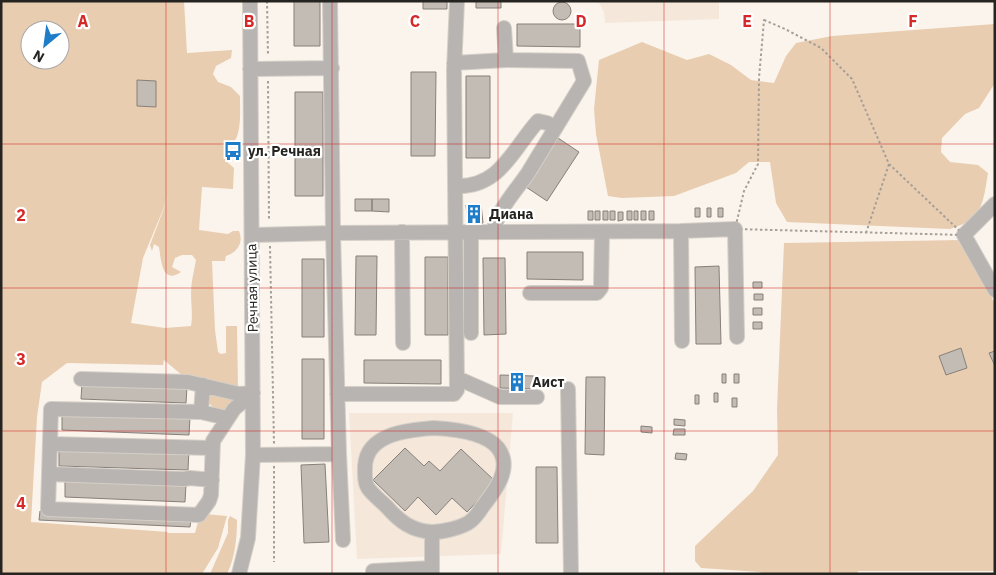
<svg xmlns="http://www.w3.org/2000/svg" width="996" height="575" viewBox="0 0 996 575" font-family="'IBM Plex Sans',sans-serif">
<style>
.built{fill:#f5e8db}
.green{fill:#e8cdb0;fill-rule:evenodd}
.building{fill:#c3bcb5;stroke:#87807a}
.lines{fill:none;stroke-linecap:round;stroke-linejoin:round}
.minor-casing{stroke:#d5cfc7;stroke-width:16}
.path{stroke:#a49f99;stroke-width:2;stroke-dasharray:2.5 2.5;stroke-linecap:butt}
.minor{stroke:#b7b4b1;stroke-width:14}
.grid{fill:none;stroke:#d62828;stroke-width:1;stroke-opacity:0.55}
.labels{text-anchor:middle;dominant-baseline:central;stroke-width:4.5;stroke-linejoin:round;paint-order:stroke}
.poi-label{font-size:14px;font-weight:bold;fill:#262421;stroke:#fff;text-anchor:start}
.street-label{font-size:14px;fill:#262421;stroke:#fff}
.grid-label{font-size:16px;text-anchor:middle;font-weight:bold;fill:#d62828;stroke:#fff;stroke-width:4.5;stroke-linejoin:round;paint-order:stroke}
</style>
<rect width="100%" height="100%" fill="#fbf4ec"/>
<!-- built -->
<path class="built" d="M598 1H719V19L605 23 604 12Z
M349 413H513L501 554 357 559Z"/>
<!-- green -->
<path class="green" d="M1 1H184L187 53 232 50 231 58 216 66 213 74 218 82 231 87 240 96C240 108 241 122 238 133 235 146 226 144 226 161L234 168 233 189 202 187 199 230 228 234 233 231H239C244 243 237 252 226 256L225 261H212L215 330 218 352 221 354 226 353V326H237L238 387 183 376 164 360 163 365 67 363 42 382 37 417 31 522 168 532 167 533H195L199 518 205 514 227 516 218 548 202 574H1ZM30 30H60V60H30ZM169 195 150 245 152 251 154 244 159 247C161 260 162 285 181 272L172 267 175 258 182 255H192L196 260C194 271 191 282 191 293 191 305 193 314 191 326L165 328 131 323 143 258Z
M995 24V83L979 108 965 114 942 138 941 152 950 162 978 165 988 173C983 203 983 219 950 229L787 222 776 203 770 162H749L736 173 674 196 622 198 608 196 596 134 594 109 599 60 642 42 687 60 709 54 731 65 751 80 774 83 786 56 796 43 832 36Z
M962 240 995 304V571H858L857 574H762L760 572 701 568 695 561V546L753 491 778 455 777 409 784 243Z
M213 393 238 397 227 410C218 411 213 408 208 402L209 397Z
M230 516 237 520C237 538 235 558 227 574H210L228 533V520Z"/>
<!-- building -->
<path class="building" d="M294 1H320V46H294Z
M423 1H447V9H423Z
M476 1H501V8H476Z
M553 11a9 9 0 1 1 18 0a9 9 0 1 1-18 0Z
M517 24H580V47L517 46Z
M411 72H436L435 156H411Z
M466 76H490V158H466Z
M137 80 156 81V107L137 106Z
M295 92H323V196H295Z
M558 138 579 152 547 201 526 187Z
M355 199H372V211H355Z
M372 199H389V212L372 211Z
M481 204 483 223 468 225 466 205Z
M695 208H700V217H695Z
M707 208H711V217H707Z
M718 208H723V217H718Z
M588 211H593V220H588Z
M595 211H600V220H595Z
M603 211H608V220H603Z
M610 211H615V220H610Z
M627 211H632V220H627Z
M634 211H638V220H634Z
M641 211H646V220H641Z
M649 211H654V220H649Z
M618 212H623V220L618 221Z
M527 252H583V280L527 279Z
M356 256H377L376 335H355Z
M425 257H448V335H425Z
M483 258H505L506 334 484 335Z
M302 259H324V337H302Z
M719 266 721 344H696L695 267Z
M753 282H762V288H753Z
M754 294H763V300H754Z
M753 308H762V315H753Z
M753 322H762V329H753Z
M961 348 967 368 946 375 939 356Z
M995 351V366L989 353Z
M302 359H324V439H302Z
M364 360H441V384L364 383Z
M722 374H726V383H722Z
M734 374H739V383H734Z
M500 375 534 376V389L500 388Z
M586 377H605L604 455 585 454Z
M82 383 187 387 186 403 81 399Z
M714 393H718V402H714Z
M695 395H699V404H695Z
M732 398H737V407H732Z
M62 412 190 417 189 435 62 430Z
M674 419 685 420V426L674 425Z
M641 426 652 427V433L641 432Z
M674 429H685V435H673Z
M59 444 189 449 188 470 59 466Z
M405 448 424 466 429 461 440 471 461 449 496 482 467 512 452 498 436 515 418 497 405 511 373 480Z
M676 453 687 454 686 460 675 459Z
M325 464 329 542 304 543 301 465Z
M536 467H557L558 543H536Z
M65 479 186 484 185 502 65 497Z
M40 511 191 519 190 527 39 520Z"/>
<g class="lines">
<!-- minor casing -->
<g class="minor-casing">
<path id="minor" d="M330 1 333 233 339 454 343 540
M504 28 506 60
M454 63 506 60 578 61 584 81C566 111 547 142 528 173 515 192 498 209 493 232
M250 69 332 68
M455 186C500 188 512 150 538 121L547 123 555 128
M995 204 964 235 995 290
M681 231 735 229 737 337
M402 232 403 343
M471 232V333
M252 235 333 233 681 231 682 341
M530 293H597L601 288 602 232
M457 378 500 397H537
M81 379 188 382 239 394 253 393
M203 385 201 412 51 409 48 509 199 515 209 501 211 495 213 441 234 409 253 393
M568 389 571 574
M337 394H454L457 390 454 70 457 1
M201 412 227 418
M434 428C453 429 485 432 498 448 513 468 495 491 483 506 479 512 475 519 468 523 459 528 443 532 432 532 412 531 399 521 387 507 381 501 373 495 368 488 364 482 365 473 365 466 367 433 409 430 434 428Z
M50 444 212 448
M253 455 339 454
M50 474 184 479 190 478 212 480
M432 532V574
M373 571 432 568
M239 574 248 538 253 455 250 1"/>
</g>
<!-- path -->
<path class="path" d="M267 1 268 56
M764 20 785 29 821 48 852 79 889 164 964 235 735 229 744 191 758 164 759 78Z
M268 81 269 221
M866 233 889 164
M270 246 274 444
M274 466V562"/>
<!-- minor -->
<use href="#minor" class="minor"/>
</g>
<!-- grid -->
<path class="grid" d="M166 1V574M332 1V574M498 1V574M664 1V574M830 1V574M1 144H995M1 288H995M1 431H995"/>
<!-- icons -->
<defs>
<g id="bus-bare" transform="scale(1.5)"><path d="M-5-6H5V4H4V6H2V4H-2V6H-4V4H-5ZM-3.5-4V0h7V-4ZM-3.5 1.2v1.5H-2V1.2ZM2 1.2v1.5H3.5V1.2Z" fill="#1e7cc9" stroke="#fff" stroke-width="2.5" paint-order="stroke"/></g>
<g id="building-bare" transform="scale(1.5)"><path d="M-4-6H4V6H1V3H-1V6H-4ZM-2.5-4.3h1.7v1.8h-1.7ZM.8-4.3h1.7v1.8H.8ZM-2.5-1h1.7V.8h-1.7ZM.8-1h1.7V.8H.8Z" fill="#1e7cc9" stroke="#fff" stroke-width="2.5" paint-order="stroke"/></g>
</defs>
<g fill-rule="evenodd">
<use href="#bus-bare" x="233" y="151"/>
<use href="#building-bare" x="474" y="214"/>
<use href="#building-bare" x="517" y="382"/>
</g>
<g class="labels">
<!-- poi labels -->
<g class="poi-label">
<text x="248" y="151">ул. Речная</text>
<text x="489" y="214">Диана</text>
<text x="532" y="382">Аист</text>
</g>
<!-- street labels -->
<g class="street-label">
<text transform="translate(252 288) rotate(-91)">Речная улица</text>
</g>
</g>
<g class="grid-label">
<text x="83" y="27">A</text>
<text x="249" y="27">B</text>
<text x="415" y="27">C</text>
<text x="581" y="27">D</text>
<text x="747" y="27">E</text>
<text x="913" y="27">F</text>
<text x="21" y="221">2</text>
<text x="21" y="365">3</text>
<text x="21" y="509">4</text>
</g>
<!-- border -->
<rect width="996" height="575" fill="none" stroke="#262421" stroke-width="5"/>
<!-- north arrow -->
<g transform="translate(45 45) rotate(209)"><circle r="24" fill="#ffffff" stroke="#a8a7a6"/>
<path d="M0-4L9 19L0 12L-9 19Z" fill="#1e7cc9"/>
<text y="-8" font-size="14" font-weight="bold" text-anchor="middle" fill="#262421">N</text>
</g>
</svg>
